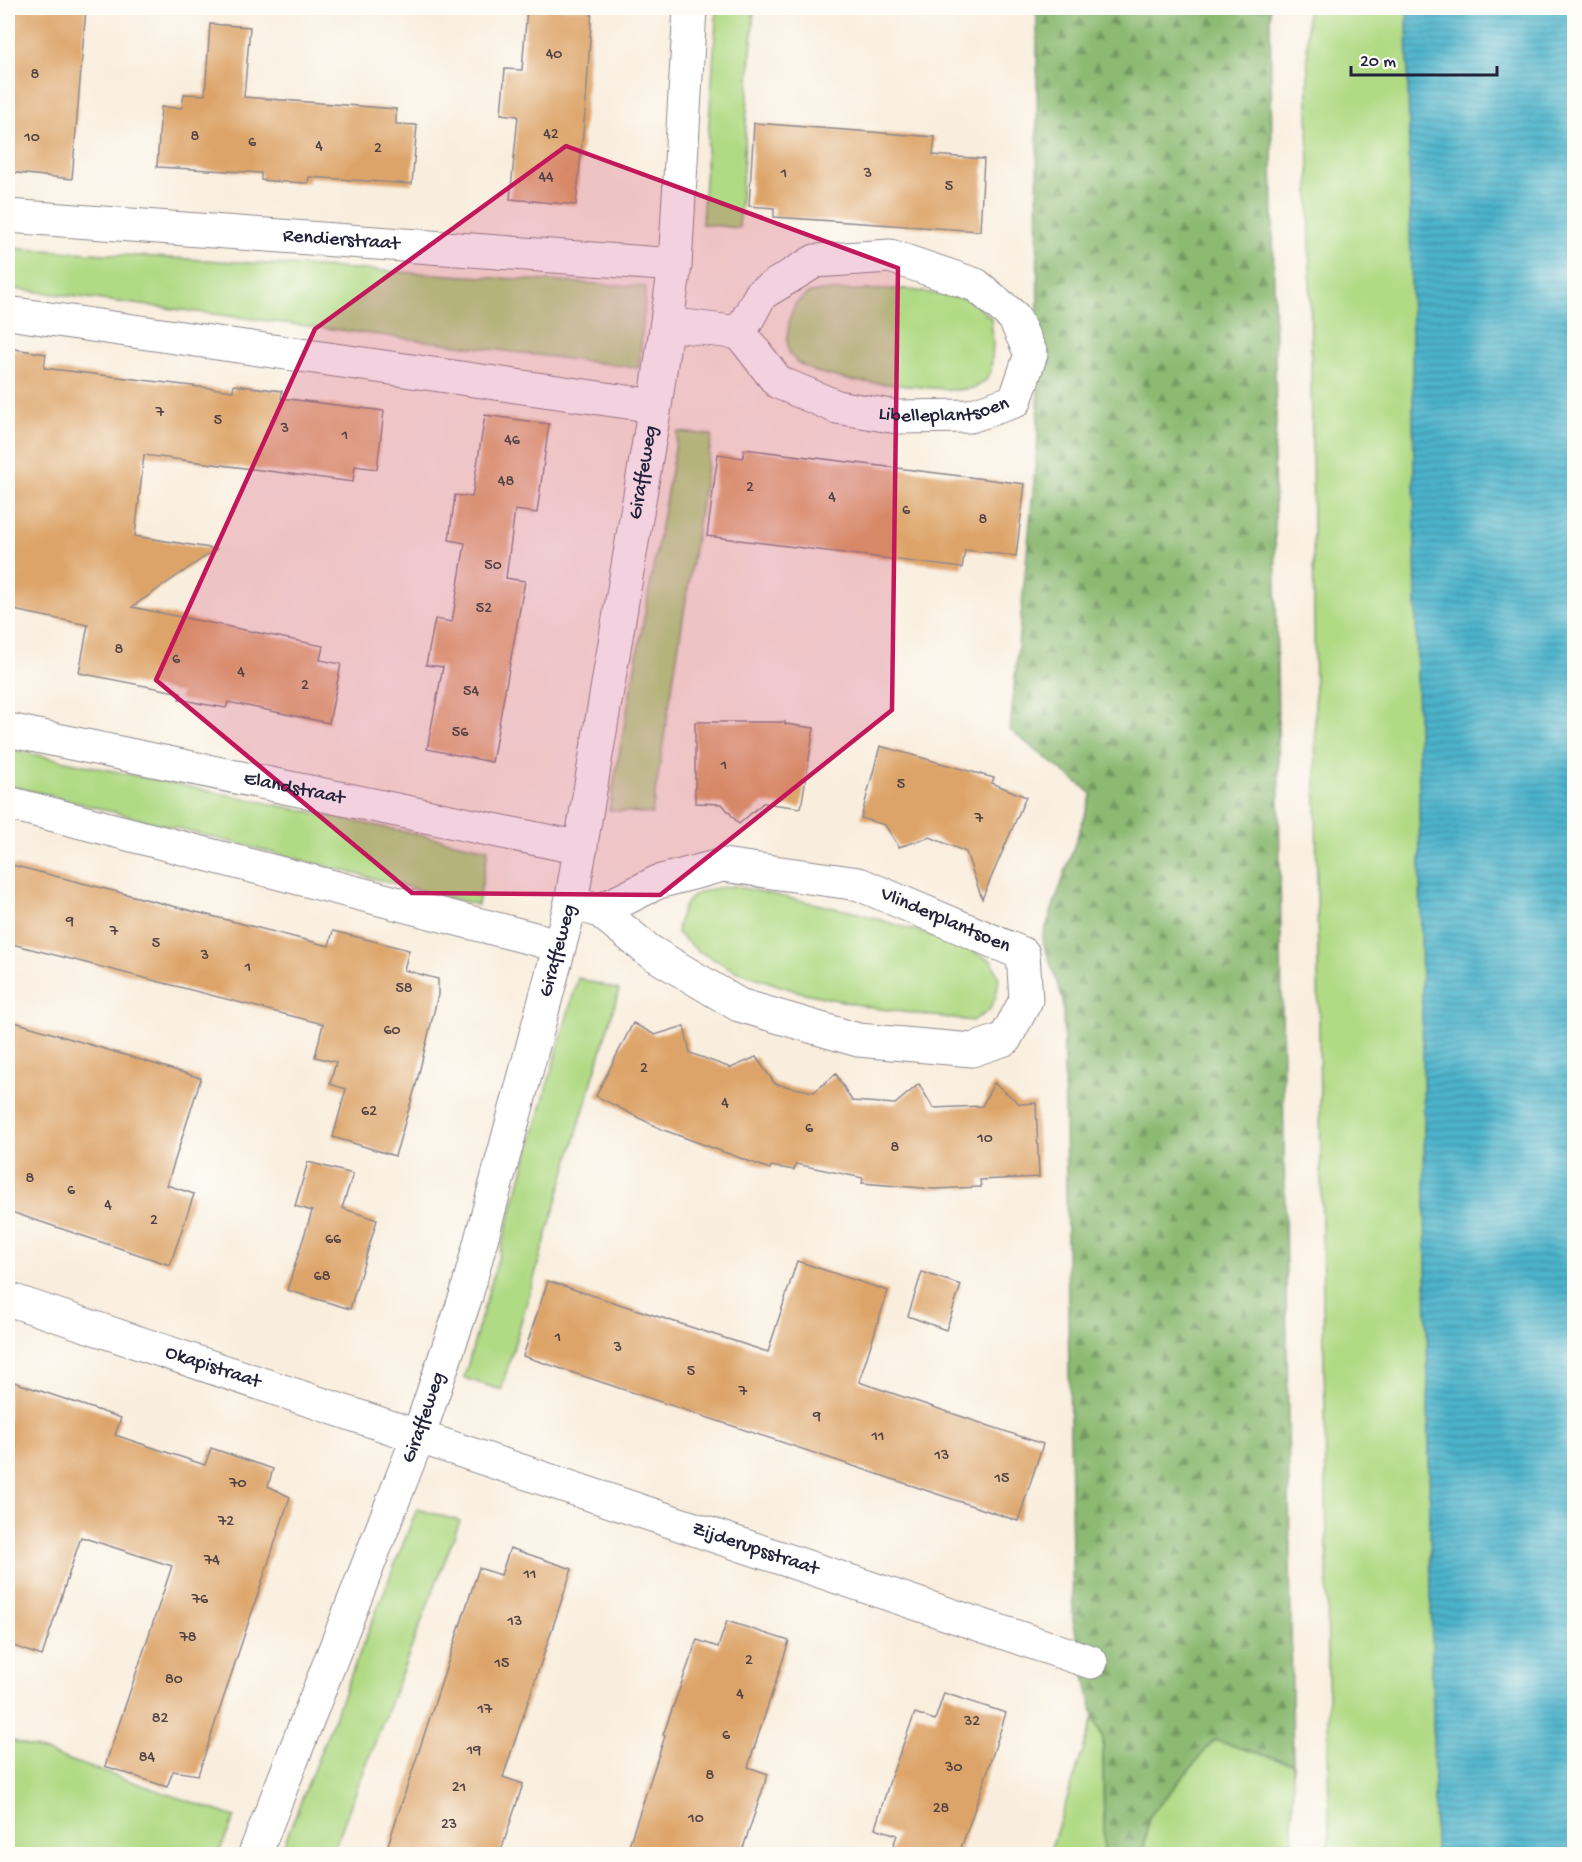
<svg xmlns="http://www.w3.org/2000/svg" width="1582" height="1862" viewBox="0 0 1582 1862" font-family="'Gochi Hand',sans-serif">
<style>
.grass{fill:#b1da85;stroke:#6a7e60;stroke-width:1.5}
.forest{fill:url(#forest-firs);stroke:#576e56;stroke-width:1.5}
.water{fill:url(#water-rules);stroke:#376a83;stroke-width:1.5}
.building{fill:#dda469}
.lines{fill:none;stroke-linecap:round;stroke-linejoin:round}
.minor-casing{stroke:#8e888c;stroke-width:35}
.minor{stroke:#fff;stroke-width:33}
.marked{fill:#c2185b;fill-opacity:0.2;stroke:#c2185b;stroke-width:4.5;stroke-linejoin:round}
.labels{text-anchor:middle;dominant-baseline:central;stroke-width:5;stroke-linejoin:round;paint-order:stroke}
.number-label{font-size:16px;fill:#514246}
.street-label{font-size:20px;fill:#22223b;stroke:#fdfcf7}
</style>
<defs>
<pattern id="forest-firs" width="22" height="20" patternUnits="userSpaceOnUse" patternTransform="scale(1.5)"><rect width="22" height="20" fill="#8cba72"/><path d="M5 1l3.5 6h-7zM16 11l3.5 6h-7z" fill="#72975f"/></pattern>
<pattern id="water-rules" width="6" height="5" patternUnits="userSpaceOnUse" patternTransform="scale(1.5)"><rect width="6" height="5" fill="#4cb3cb"/><path d="M0 2.5h6" fill="none" stroke="#3f91a6"/></pattern>
</defs>
<rect width="100%" height="100%" fill="#fdfcf7"/>
<filter id="ink" filterUnits="userSpaceOnUse"><feTurbulence type="fractalNoise" baseFrequency=".0167" numOctaves="2"/><feDisplacementMap in="SourceGraphic" scale="12" xChannelSelector="R" yChannelSelector="G"/><feConvolveMatrix kernelMatrix="1 2 1 2 8 2 1 2 1" color-interpolation-filters="sRGB"/></filter>
<filter id="wash" filterUnits="userSpaceOnUse"><feTurbulence type="fractalNoise" baseFrequency=".008" numOctaves="4" result="noise"/><feDisplacementMap in="SourceGraphic" scale="24" xChannelSelector="R" yChannelSelector="G"/><feGaussianBlur stdDeviation="1.35" result="paint"/><feColorMatrix in="noise" values="0 0 0 0 0 0 0 0 0 0 0 0 0 0 0 0 0 1.4 0 .05"/><feComposite in="paint" operator="in"/></filter>
<g filter="url(#wash)">
<rect width="100%" height="100%" fill="#f9eede"/>
<!-- grass -->
<path class="grass" d="M717 8H754L739 228 702 224Z
M1307 8H1407L1435 1854H1329L1327 1548 1318 972Z
M8 248 646 287 639 368 8 288Z
M905 289 968 299 991 318 993 343 991 371 986 380 975 388 956 390 853 381 816 372 798 363 789 354 787 339 790 317 795 304 807 294 821 291Z
M678 432 712 435 652 814 609 810Z
M8 749 488 849 478 905 8 785Z
M734 886 858 913 959 944 992 961 999 979 996 996 989 1011 972 1021 873 1008 796 991 736 971 698 951 677 933C682 892 698 890 734 886Z
M578 978 619 990 501 1390 464 1378Z
M417 1509 460 1521 332 1854H280Z
M1094 1717 1103 1739 1104 1854H1049Z
M8 1739 235 1817 218 1854H8Z
M1214 1740 1293 1764 1292 1854H1143L1149 1817Z"/>
<!-- forest -->
<path class="forest" d="M1037 8H1270L1276 425 1274 455 1293 1764 1214 1740 1149 1817 1143 1854H1104L1103 1739 1094 1717 1073 1620 1063 1000 1042 939 1092 794 1010 730 1038 439Z"/>
<!-- water -->
<path class="water" d="M1407 8H1574V1854H1435Z"/>
<g id="blocks">
<!-- building -->
<path class="building" d="M11 8H86L72 179 8 172V56Z
M527 8H592L586 101 576 205 510 199 518 116 501 114 505 69 522 70Z
M210 24 250 27 244 97 396 109V124L417 125 412 184 309 177 308 183 284 182 261 180V173L157 167 161 107 182 108 184 94 205 95Z
M754 123 935 137 933 155 984 159 980 231 774 217V208L749 206Z
M8 348 46 354 44 368 233 391 234 385 282 391 281 398 384 411 377 469 355 466 353 482 144 455 135 536 216 549 132 607 323 646 320 660 341 664 329 723 228 702 226 708 203 704 179 699 181 693 79 673 88 625 8 609Z
M485 415 549 424 537 513 515 510 506 578 525 581 492 762 427 749 443 667 426 665 435 619 452 622 465 543 449 540 455 495 472 497Z
M744 449 1025 484 1016 556 965 550 962 568 707 536 718 454 743 458Z
M695 722H785V724L814 728 801 808 763 803 739 824 722 804 695 803Z
M880 746 994 778 992 783 1026 797 982 899 966 852 930 837 899 847 885 825 861 818Z
M8 864 329 946 333 931 409 950 404 970 438 979V995L416 1085 395 1156 333 1137 346 1089 330 1084 336 1062 315 1057 323 1024 8 943Z
M8 1020 201 1078 167 1185 194 1194 170 1265 8 1211Z
M633 1023 655 1035 684 1026 690 1053 731 1068 756 1057 775 1084 814 1092 836 1074 852 1101 895 1104 919 1084 933 1108 982 1106 994 1083 1020 1104 1036 1103 1039 1177 980 1180 981 1187 934 1189 862 1183 863 1178 796 1164 794 1170 771 1166 770 1169 661 1129 596 1096Z
M308 1162 353 1174 342 1208 377 1220 350 1309 287 1290 312 1211 295 1206Z
M797 1261 888 1291 859 1382 1043 1444 1018 1521 523 1356 548 1281 768 1352Z
M922 1272 961 1285 946 1330 908 1316Z
M8 1380 121 1418 115 1435 205 1465 211 1448 273 1469 268 1486 290 1497 198 1775 173 1771 167 1787 105 1766 172 1566 81 1537 42 1656 8 1644Z
M510 1548 572 1569 503 1777 523 1784 500 1854H385L479 1568 501 1575Z
M727 1621 789 1641 748 1767 768 1774 741 1854H626L665 1736 663 1735 697 1640 718 1647Z
M944 1693 1006 1713 983 1785 959 1854H890L897 1835 875 1828 891 1777 915 1713 935 1720Z"/>
</g>
</g>
<g filter="url(#ink)">
<use href="#blocks" fill-opacity="0" stroke="#8e888c" stroke-width="1.5"/>
<g class="lines">
<!-- minor casing -->
<g class="minor-casing">
<g id="minor">
<path id="s1" d="M8 216 675 265"/>
<path d="M8 313 655 406"/>
<path id="s2" d="M667 324 740 333 778 382 837 407 897 417 970 416 1015 401 1031 354 1014 317 976 285 890 256 815 261 761 294 740 333"/>
<path id="s3" d="M8 730 581 848"/>
<path d="M8 803 558 945"/>
<path d="M571 903 600 911 649 951 739 1005 858 1040 972 1050 1005 1039 1026 1000 1023 954 859 884 723 865 658 882 600 911"/>
<path id="s4" d="M8 1299 1091 1662"/>
<path id="s5" d="M255 1854 418 1437 466 1296 571 903 655 406 675 265 690 8"/>
</g>
</g>
<!-- minor -->
<use href="#minor" class="minor"/>
</g>
</g>
<!-- marked area -->
<path class="marked" d="M566 146 898 268 892 710 660 895 412 893 156 680 315 329Z"/>
<g class="labels">
<!-- number labels -->
<g class="number-label">
<text x="554" y="55">40</text>
<text x="35" y="75">8</text>
<text x="551" y="135">42</text>
<text x="195" y="137">8</text>
<text x="32" y="138">10</text>
<text x="252" y="143">6</text>
<text x="319" y="147">4</text>
<text x="378" y="149">2</text>
<text x="784" y="174">1</text>
<text x="868" y="174">3</text>
<text x="546" y="178">44</text>
<text x="949" y="187">5</text>
<text x="160" y="413">7</text>
<text x="218" y="421">5</text>
<text x="285" y="429">3</text>
<text x="345" y="436">1</text>
<text x="512" y="441">46</text>
<text x="506" y="482">48</text>
<text x="750" y="488">2</text>
<text x="832" y="498">4</text>
<text x="906" y="511">6</text>
<text x="983" y="520">8</text>
<text x="493" y="566">50</text>
<text x="484" y="609">52</text>
<text x="119" y="650">8</text>
<text x="176" y="660">6</text>
<text x="241" y="673">4</text>
<text x="305" y="686">2</text>
<text x="471" y="692">54</text>
<text x="460" y="733">56</text>
<text x="724" y="766">1</text>
<text x="901" y="785">5</text>
<text x="979" y="819">7</text>
<text x="70" y="922">9</text>
<text x="114" y="932">7</text>
<text x="156" y="944">5</text>
<text x="205" y="956">3</text>
<text x="248" y="968">1</text>
<text x="404" y="989">58</text>
<text x="392" y="1031">60</text>
<text x="644" y="1069">2</text>
<text x="725" y="1104">4</text>
<text x="369" y="1112">62</text>
<text x="809" y="1129">6</text>
<text x="985" y="1139">10</text>
<text x="895" y="1148">8</text>
<text x="30" y="1179">8</text>
<text x="71" y="1191">6</text>
<text x="108" y="1206">4</text>
<text x="154" y="1221">2</text>
<text x="333" y="1240">66</text>
<text x="322" y="1277">68</text>
<text x="558" y="1338">1</text>
<text x="618" y="1348">3</text>
<text x="691" y="1372">5</text>
<text x="743" y="1392">7</text>
<text x="817" y="1417">9</text>
<text x="878" y="1437">11</text>
<text x="942" y="1456">13</text>
<text x="1002" y="1479">15</text>
<text x="238" y="1484">70</text>
<text x="226" y="1522">72</text>
<text x="212" y="1561">74</text>
<text x="530" y="1575">11</text>
<text x="200" y="1600">76</text>
<text x="515" y="1622">13</text>
<text x="188" y="1638">78</text>
<text x="749" y="1661">2</text>
<text x="502" y="1664">15</text>
<text x="174" y="1680">80</text>
<text x="740" y="1695">4</text>
<text x="485" y="1710">17</text>
<text x="160" y="1719">82</text>
<text x="972" y="1722">32</text>
<text x="726" y="1736">6</text>
<text x="474" y="1751">19</text>
<text x="147" y="1758">84</text>
<text x="954" y="1768">30</text>
<text x="710" y="1776">8</text>
<text x="459" y="1788">21</text>
<text x="941" y="1809">28</text>
<text x="696" y="1819">10</text>
<text x="449" y="1825">23</text>
</g>
<!-- street labels -->
<g class="street-label">
<text stroke="none"><textPath href="#s1" startOffset="334">Rendierstraat</textPath></text>
<text stroke="none"><textPath href="#s2" startOffset="308">Libelleplantsoen</textPath></text>
<text stroke="none"><textPath href="#s5" startOffset="1440">Giraffeweg</textPath></text>
<text stroke="none"><textPath href="#s3" startOffset="292">Elandstraat</textPath></text>
<text transform="translate(945 921) rotate(23)">Vlinderplantsoen</text>
<text stroke="none"><textPath href="#s5" startOffset="954">Giraffeweg</textPath></text>
<text stroke="none"><textPath href="#s4" startOffset="216">Okapistraat</textPath></text>
<text stroke="none"><textPath href="#s5" startOffset="468">Giraffeweg</textPath></text>
<text stroke="none"><textPath href="#s4" startOffset="788">Zijderupsstraat</textPath></text>
</g>
</g>
<!-- margin -->
<rect width="1582" height="1862" fill="none" stroke="#fdfcf7" stroke-width="30"/>
<!-- scale -->
<path d="M1351 66v9h146v-9" fill="none" stroke="#22223b" stroke-width="3"/>
<text x="1360" y="66" font-size="18" fill="#22223b" stroke="#fdfcf7" stroke-width="4.5" paint-order="stroke">20 m</text>
</svg>
